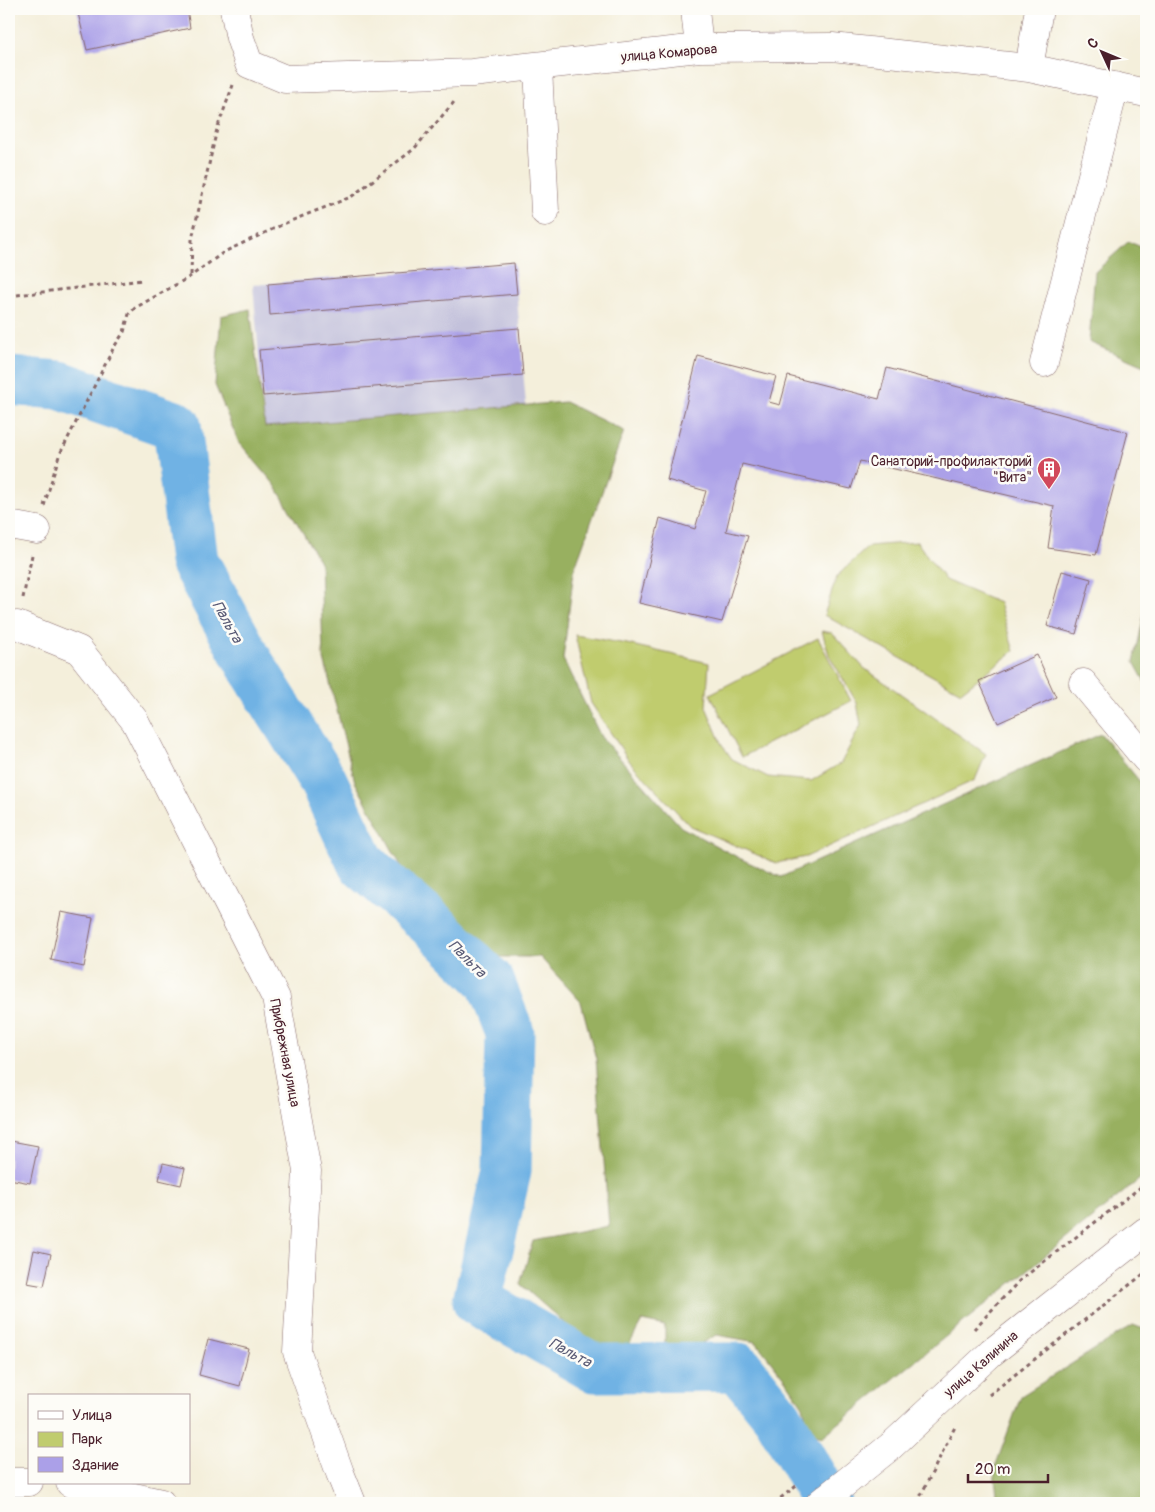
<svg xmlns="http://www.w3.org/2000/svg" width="1155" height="1512" viewBox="0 0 1155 1512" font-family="Pangolin,sans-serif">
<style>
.industrial{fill:#c3c1db}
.green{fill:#c0cc6e;stroke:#85764c}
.forest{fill:#98b061;stroke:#716846}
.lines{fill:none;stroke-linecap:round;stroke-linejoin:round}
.river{stroke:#6fb2e4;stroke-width:49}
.building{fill:#aba0e8}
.minor-casing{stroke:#866869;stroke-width:29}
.major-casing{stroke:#866869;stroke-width:29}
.path{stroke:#866869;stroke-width:3;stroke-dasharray:4 4;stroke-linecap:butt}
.minor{stroke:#fff;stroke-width:28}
.major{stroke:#fff;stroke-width:28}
.labels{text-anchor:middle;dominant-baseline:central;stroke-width:5;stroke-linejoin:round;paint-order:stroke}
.street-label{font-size:14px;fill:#4a1f2b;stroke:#fdfcf7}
.poi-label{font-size:14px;fill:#4a1f2b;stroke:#fdfcf7;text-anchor:end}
.water-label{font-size:15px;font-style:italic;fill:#595a75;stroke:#fdfcf7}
</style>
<rect width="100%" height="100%" fill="#fdfcf7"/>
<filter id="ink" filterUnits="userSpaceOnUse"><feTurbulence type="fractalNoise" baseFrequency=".02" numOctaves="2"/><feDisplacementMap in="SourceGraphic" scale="10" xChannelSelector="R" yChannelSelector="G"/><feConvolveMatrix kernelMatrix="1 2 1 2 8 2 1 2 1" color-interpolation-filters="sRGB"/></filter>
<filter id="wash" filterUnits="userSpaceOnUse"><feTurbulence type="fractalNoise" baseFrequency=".0096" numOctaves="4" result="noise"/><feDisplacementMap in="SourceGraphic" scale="20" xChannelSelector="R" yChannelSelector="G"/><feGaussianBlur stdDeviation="1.12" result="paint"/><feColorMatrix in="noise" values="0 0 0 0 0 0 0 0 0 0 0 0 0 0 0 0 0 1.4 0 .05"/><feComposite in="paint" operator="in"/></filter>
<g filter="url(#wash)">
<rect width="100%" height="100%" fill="#f4efdb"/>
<!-- industrial -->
<path class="industrial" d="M514 263 526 405 265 427 253 285Z"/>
<!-- green -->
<path class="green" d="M917 542 945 580 999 603 1014 651 961 692 824 615 837 576 869 546Z
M822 631 832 633 864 668 986 754 975 780 806 857 776 863 690 826 630 762 591 703 575 635 627 644 709 663 706 707 721 743 732 759 768 777 811 781 841 763 861 725 857 703 829 655Z
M818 638 851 701 742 757 710 694Z"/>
<!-- forest -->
<path class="forest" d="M1128 242 1146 248V367L1089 342 1095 272Z
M250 309 265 427 565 402 624 431 574 570 563 659 601 737 681 827 741 859 781 877 1101 734 1146 789V1174L822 1437 809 1433 803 1406 787 1382 756 1342 717 1335 691 1349 665 1347V1326L642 1321C627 1347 627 1361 593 1359L579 1336 520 1284 533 1241 609 1226 596 1059 581 1002 540 957H483L411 884 355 782 323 655 320 562 275 485 238 441 215 385 221 316Z
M1146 605V684L1134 662Z
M1133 1325 1146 1330V1503H998L994 1470 1021 1396Z"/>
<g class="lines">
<!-- river -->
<path class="river" d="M9 381 59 385 177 426 194 561 249 662 322 779 362 864 436 928 490 981 510 1033 507 1171 477 1301 594 1368 738 1367 778 1417 827 1503"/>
</g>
<g id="blocks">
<!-- building -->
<path class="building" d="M77 9H187L190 28 87 50Z
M514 263 517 294 270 315 268 284Z
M519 328 523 375 263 396 259 350Z
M698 356 776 376 769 402 780 405 788 376 879 399 887 368 1128 432 1096 555 1048 548 1054 506 860 461 851 489 742 464 726 531 748 536 722 622 639 603 660 518 695 529 706 491 667 480Z
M1062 571 1091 579 1076 634 1047 626Z
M1037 655 1056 697 998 723 979 681Z
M61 912 93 918 84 967 51 960Z
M11 1141 38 1146 30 1183 9 1179V1154Z
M163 1163 185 1168 181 1185 159 1180Z
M34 1250 51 1254 44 1286 27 1283Z
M208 1339 249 1349 240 1386 199 1375Z"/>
</g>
</g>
<g filter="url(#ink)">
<use href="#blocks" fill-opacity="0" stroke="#866869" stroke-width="1"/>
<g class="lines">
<!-- minor casing -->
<g class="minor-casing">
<path id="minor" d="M234 9 240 38 249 64 285 79 472 73 699 48 832 47 1029 68 1146 93
M695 9 699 48
M538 67 545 212
M1029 68 1039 9
M1044 363 1115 86
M9 525 37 530
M17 625 79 650 135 721 276 998 307 1171 297 1352 340 1473 352 1503
M1083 683 1146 759
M9 1482H29
M70 1483 161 1503"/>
</g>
<!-- major casing -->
<g class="major-casing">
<path id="major" d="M820 1503 891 1446 991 1353 1146 1231"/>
</g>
<!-- path -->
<path class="path" d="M191 275 192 239 217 129 233 85
M9 296 143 280
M44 506 59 456 114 347 124 332 129 314 135 308 191 276 224 252 288 222 351 197 414 149 454 102
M23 598 32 555
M9 667 12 651
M974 1329 1019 1281 1146 1183
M989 1395 1146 1272
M774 1503 799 1484
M917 1503 955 1427"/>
<!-- minor -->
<use href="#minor" class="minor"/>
<!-- major -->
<use href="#major" class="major"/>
</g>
</g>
<!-- icons -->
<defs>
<g id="building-pin" transform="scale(1.25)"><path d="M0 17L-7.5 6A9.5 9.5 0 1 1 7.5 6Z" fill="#d1495b" stroke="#fdfcf7"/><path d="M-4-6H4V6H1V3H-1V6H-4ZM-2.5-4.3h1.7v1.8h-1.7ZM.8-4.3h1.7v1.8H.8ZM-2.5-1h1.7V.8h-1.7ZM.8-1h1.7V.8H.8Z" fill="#fff"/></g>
</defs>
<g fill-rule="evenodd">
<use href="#building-pin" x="1049" y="469"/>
</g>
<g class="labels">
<!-- street labels -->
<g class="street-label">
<text transform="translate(669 53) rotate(-5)">улица Комарова</text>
<text transform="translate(285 1053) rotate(79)">Прибрежная улица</text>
<text transform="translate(981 1364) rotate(-41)">улица Калинина</text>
</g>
<!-- poi labels -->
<g class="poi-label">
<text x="1032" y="461">Санаторий-профилакторий<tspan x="1032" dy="16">"Вита"</tspan></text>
</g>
<!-- water labels -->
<g class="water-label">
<text transform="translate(227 622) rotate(61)">Пальта</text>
<text transform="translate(467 959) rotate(45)">Пальта</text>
<text transform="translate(570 1353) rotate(28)">Пальта</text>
</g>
</g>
<!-- margin -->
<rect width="1155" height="1512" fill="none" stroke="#fdfcf7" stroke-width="30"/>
<!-- legend -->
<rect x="28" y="1394" width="162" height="90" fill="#fdfcf7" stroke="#b5a4a5"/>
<rect x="38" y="1411" width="25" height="8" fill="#ffffff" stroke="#b5a4a5"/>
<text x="72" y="1420" font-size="15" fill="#4a1f2b">Улица</text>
<rect x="38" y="1432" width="25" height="15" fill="#c0cc6e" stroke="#b5a4a5"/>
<text x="72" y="1444" font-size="15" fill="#4a1f2b">Парк</text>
<rect x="38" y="1457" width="25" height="15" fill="#aba0e8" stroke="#b5a4a5"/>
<text x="72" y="1470" font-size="15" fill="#4a1f2b">Здание</text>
<!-- north arrow -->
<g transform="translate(1102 52) rotate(314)" stroke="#fdfcf7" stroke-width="4" paint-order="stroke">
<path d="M0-4L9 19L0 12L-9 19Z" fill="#4a1f2b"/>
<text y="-8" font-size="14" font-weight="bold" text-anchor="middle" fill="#4a1f2b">С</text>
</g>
<!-- scale -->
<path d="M968 1474v8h80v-8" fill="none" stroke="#4a1f2b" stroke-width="2.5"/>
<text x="975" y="1474" font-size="15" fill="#4a1f2b" stroke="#fdfcf7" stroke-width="4" paint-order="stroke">20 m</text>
</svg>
